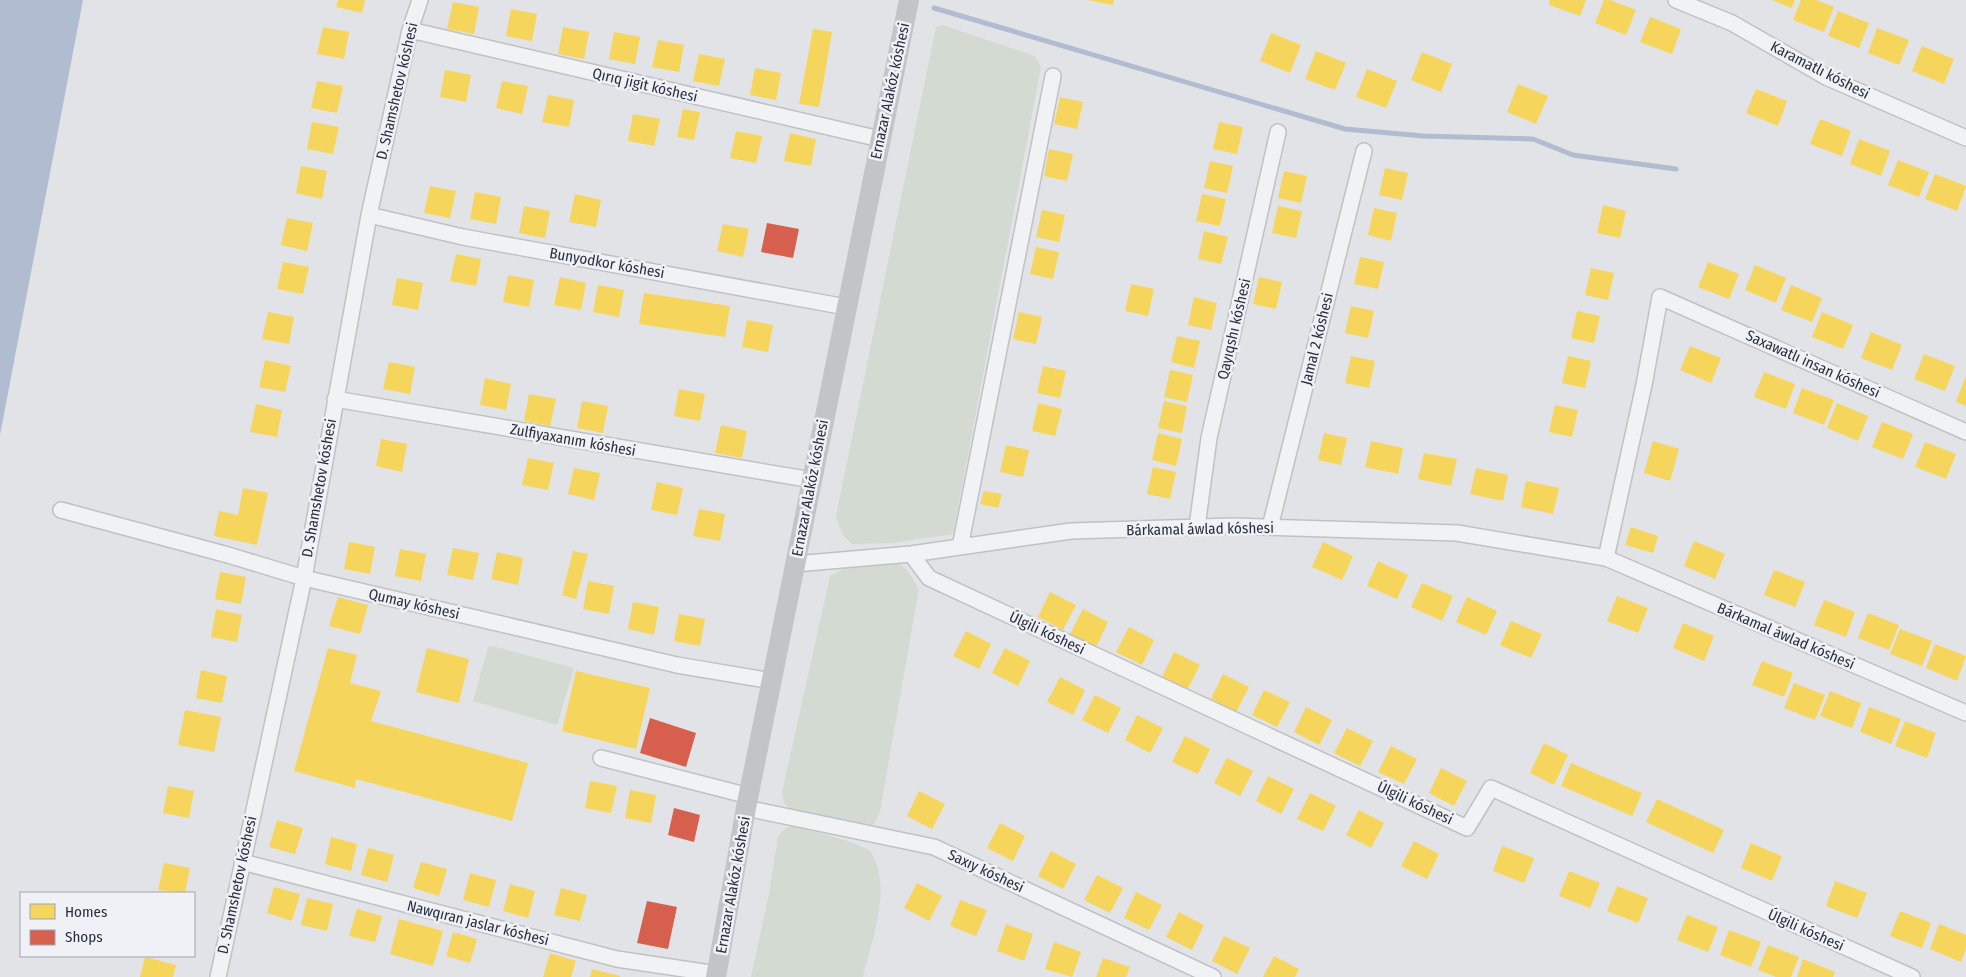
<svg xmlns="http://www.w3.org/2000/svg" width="1966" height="977" viewBox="0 0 1966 977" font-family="'Fira Sans Condensed',sans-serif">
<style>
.green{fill:#d2dad2}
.water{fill:#b2bcd0}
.homes{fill:#f6d55c}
.shops{fill:#d6604d}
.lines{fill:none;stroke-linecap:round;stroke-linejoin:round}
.stream{stroke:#b2bcd0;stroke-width:5}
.minor-casing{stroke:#c0c1c4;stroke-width:18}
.minor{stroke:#f1f2f4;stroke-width:15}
.secondary{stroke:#c3c4c8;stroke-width:20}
.labels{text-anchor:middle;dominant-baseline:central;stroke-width:5;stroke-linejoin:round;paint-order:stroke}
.street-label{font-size:15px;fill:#2a2e3f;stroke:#f0f1f6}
</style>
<rect width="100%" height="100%" fill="#e2e3e6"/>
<!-- green -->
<path class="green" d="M943 25 1035 56 1041 67 953 534 891 543 852 544 842 534 836 516 936 27Z
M900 564 908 571 919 589 880 811 874 824 867 830 789 811 784 802 782 792 830 576 847 567Z
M492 646 574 668 557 725 473 701 488 647Z
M787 827H797C817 833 853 840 870 851 873 854 874 857 875 861 890 895 871 942 863 977H751L769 894 778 836Z"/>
<!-- water -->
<path class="water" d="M0 0H83L0 435Z"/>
<!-- homes -->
<path class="homes" d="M338 0H365L362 13 336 7Z
M1088 0H1114L1113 5Z
M1550 0H1586L1580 16 1549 5Z
M1604 0H1610L1636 10 1626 35 1595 23Z
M1772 0H1795L1792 8Z
M1801 0H1816L1834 7 1824 32 1793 20Z
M453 2 479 7 474 34 447 29Z
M511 9 537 14 532 41 506 36Z
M1838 11 1869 23 1859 48 1828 36Z
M1650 17 1681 29 1672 54 1640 42Z
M323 27 349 32 344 59 317 54Z
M563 27 589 32 584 59 558 54Z
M1877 28 1909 40 1899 65 1868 53Z
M813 29 832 32 819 107 799 104Z
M614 32 640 37 635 64 609 59Z
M1271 33 1301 45 1290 73 1260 61Z
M658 40 684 45 679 72 652 67Z
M1922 46 1954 59 1944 84 1912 71Z
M1316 51 1346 63 1335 90 1305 79Z
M1422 52 1452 64 1441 92 1411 80Z
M699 54 725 59 719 86 693 81Z
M755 68 781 73 776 100 750 95Z
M1367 69 1397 81 1386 108 1356 97Z
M445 70 471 75 466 102 440 97Z
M317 81 343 86 337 113 311 108Z
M502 81 528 86 522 114 496 108Z
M1518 84 1548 96 1536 124 1507 112Z
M1756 89 1787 101 1778 126 1746 113Z
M548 95 574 100 569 127 542 122Z
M1060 97 1083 102 1077 129 1054 124Z
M683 109 700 112 694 140 677 137Z
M633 114 660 119 654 146 628 141Z
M1820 119 1851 131 1842 156 1810 144Z
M312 122 339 127 333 154 307 149Z
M1219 122 1243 127 1237 154 1213 149Z
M736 131 762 136 756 163 730 158Z
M790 133 816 139 811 166 784 161Z
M1859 139 1890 151 1881 176 1850 164Z
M1049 149 1073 154 1067 181 1044 176Z
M1898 160 1929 172 1919 197 1888 185Z
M1210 161 1233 166 1227 193 1204 188Z
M301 166 327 171 322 199 296 193Z
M1385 168 1408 173 1402 200 1379 195Z
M1284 171 1307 176 1301 203 1278 198Z
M1935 174 1966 186 1957 211 1925 199Z
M430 186 456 191 450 218 424 213Z
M475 192 501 197 496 224 470 219Z
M575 194 601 200 596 227 569 222Z
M1202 194 1226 199 1220 226 1196 221Z
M1603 205 1626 211 1620 238 1597 233Z
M524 206 550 211 545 238 519 233Z
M1278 206 1302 211 1296 238 1272 233Z
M1374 208 1397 213 1391 241 1368 235Z
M1042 210 1065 215 1059 242 1036 237Z
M287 218 313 223 307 251 281 245Z
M723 224 749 229 743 257 717 251Z
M1204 231 1228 237 1221 264 1198 259Z
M1036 247 1059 252 1053 279 1030 274Z
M456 254 481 259 476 286 450 281Z
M1360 257 1384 262 1378 289 1354 284Z
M283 262 309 267 303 294 277 289Z
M1708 262 1739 274 1729 299 1698 287Z
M1755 265 1786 278 1776 303 1745 290Z
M1591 268 1614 273 1608 300 1585 295Z
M508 275 534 280 529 307 503 302Z
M560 277 586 283 581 310 554 305Z
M1259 277 1282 282 1276 309 1253 304Z
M397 278 423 283 418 310 392 305Z
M1131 284 1154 289 1148 316 1125 311Z
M598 285 624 290 619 317 593 312Z
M1791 285 1822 298 1812 322 1781 310Z
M644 293 730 306 725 337 639 324Z
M1194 297 1217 303 1211 330 1188 325Z
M1351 306 1374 311 1368 338 1345 333Z
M1577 311 1600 316 1594 343 1571 338Z
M268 312 294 317 289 344 262 339Z
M1019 312 1042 317 1036 344 1013 339Z
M1822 312 1853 325 1843 349 1812 337Z
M747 320 773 325 768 352 742 347Z
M1871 332 1902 345 1892 370 1861 358Z
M1177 336 1200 341 1194 368 1171 362Z
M1690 346 1721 358 1711 383 1680 370Z
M1924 354 1955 366 1945 391 1914 379Z
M1351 356 1375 361 1369 388 1345 383Z
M1568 356 1591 361 1585 388 1562 383Z
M265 360 291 366 285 392 259 387Z
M389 362 415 367 410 394 383 389Z
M1043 366 1066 371 1060 398 1037 393Z
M1170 370 1193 375 1187 402 1164 397Z
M1764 372 1795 384 1786 409 1754 397Z
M1966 376V406L1956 402Z
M485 378 511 384 506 410 480 405Z
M1802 388 1834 400 1824 425 1793 413Z
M679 389 705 394 700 421 674 416Z
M529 394 556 399 550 426 524 421Z
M582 401 608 406 603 433 577 428Z
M1164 401 1187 406 1182 433 1158 428Z
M1038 403 1062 409 1055 436 1032 431Z
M1837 403 1868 416 1858 441 1827 428Z
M256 404 282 410 277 437 250 432Z
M1555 405 1578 410 1572 437 1549 432Z
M1882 422 1913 434 1903 459 1872 447Z
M721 425 747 431 742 458 715 453Z
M1158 433 1182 439 1176 466 1152 460Z
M1324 433 1347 438 1341 465 1318 460Z
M381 439 407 444 402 472 376 466Z
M1371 441 1403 448 1398 474 1365 467Z
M1653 441 1679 449 1670 481 1644 473Z
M1925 442 1956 454 1946 479 1915 467Z
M1006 445 1029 450 1023 477 1000 472Z
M1424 453 1457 459 1451 486 1418 479Z
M528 458 554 463 548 490 522 485Z
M1153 467 1176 472 1170 499 1147 494Z
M574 468 600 473 594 500 568 494Z
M1476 468 1508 475 1503 501 1470 494Z
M1526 481 1559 488 1553 514 1521 507Z
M657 482 683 488 677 515 651 510Z
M243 488 268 493 257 545 214 536 219 511 238 515Z
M984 491 1002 494 998 508 980 504Z
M699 509 725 514 720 541 693 536Z
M1631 527 1658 536 1653 553 1625 545Z
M1694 541 1725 554 1715 579 1684 566Z
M349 542 375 547 370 574 344 569Z
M1323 542 1353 556 1342 580 1312 567Z
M453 548 479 553 473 580 447 575Z
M400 549 426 554 421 581 395 576Z
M573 551 588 554 576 599 562 595Z
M497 552 523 558 518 585 491 579Z
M1378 561 1408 575 1397 599 1367 586Z
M1774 570 1805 582 1795 607 1764 595Z
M220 572 246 577 241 604 215 599Z
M588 581 614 586 609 614 583 609Z
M1422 583 1453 596 1442 621 1411 607Z
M1050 592 1076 605 1063 630 1038 617Z
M1617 596 1648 608 1638 633 1607 621Z
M338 597 368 605 360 634 329 626Z
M1467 597 1497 611 1486 635 1456 622Z
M1824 600 1855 612 1846 637 1814 625Z
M633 602 659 607 654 635 628 629Z
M216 609 242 615 237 642 211 637Z
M1083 609 1108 622 1096 647 1070 634Z
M1868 613 1899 625 1889 650 1858 638Z
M679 614 705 619 700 646 674 641Z
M1511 621 1542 634 1531 658 1500 645Z
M1683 623 1714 636 1704 661 1673 648Z
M1129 627 1154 640 1142 665 1116 652Z
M1900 629 1932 641 1922 666 1890 654Z
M966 631 991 644 979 669 953 656Z
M1935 644 1966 656 1957 681 1926 668Z
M328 648 357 655 350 683 381 691 371 721 528 763 512 821 356 779 355 788 294 771Z
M427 648 469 659 459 703 416 692Z
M1005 648 1030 661 1018 686 992 673Z
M1174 652 1200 665 1187 690 1162 677Z
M1762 661 1793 673 1784 697 1752 685Z
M201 670 227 676 222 703 196 698Z
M576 671 650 688 636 749 562 731Z
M1223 674 1249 687 1236 712 1211 699Z
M1060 677 1085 690 1073 715 1047 702Z
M1794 683 1825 695 1815 720 1784 708Z
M1264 690 1290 702 1277 727 1252 715Z
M1830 691 1861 703 1852 728 1820 716Z
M1095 695 1121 708 1108 733 1082 720Z
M1306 707 1332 720 1319 745 1294 732Z
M1869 707 1901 719 1891 744 1860 732Z
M185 710 221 717 214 752 178 745Z
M1137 715 1163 728 1150 753 1125 740Z
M1905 721 1936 733 1927 758 1895 746Z
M1347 728 1373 741 1360 766 1334 753Z
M1185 736 1210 749 1198 774 1172 762Z
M1544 743 1568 755 1554 785 1530 773Z
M1391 746 1417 759 1404 784 1378 772Z
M1227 758 1253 771 1240 796 1214 783Z
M1571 763 1642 793 1632 816 1561 786Z
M1441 768 1467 781 1454 806 1429 793Z
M1268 776 1294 789 1281 814 1256 801Z
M590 781 617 786 611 813 585 808Z
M168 786 194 791 189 818 163 813Z
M630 790 656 795 651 823 625 818Z
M919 791 945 804 932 829 907 816Z
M1310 793 1336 806 1323 831 1297 819Z
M1657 799 1724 830 1713 853 1646 822Z
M1359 810 1384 823 1371 848 1346 835Z
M277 820 303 828 295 854 269 847Z
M1000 823 1025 836 1013 861 987 848Z
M331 837 357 844 351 871 325 864Z
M1414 841 1439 854 1427 879 1401 866Z
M1751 843 1782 856 1772 881 1741 868Z
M1502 846 1534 858 1524 883 1493 871Z
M368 848 394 855 387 882 361 875Z
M1051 851 1076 864 1063 889 1038 876Z
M421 862 447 869 439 896 413 888Z
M164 863 190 868 185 893 158 890Z
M1569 871 1600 883 1590 908 1559 896Z
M470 873 496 880 489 907 463 900Z
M1097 875 1123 888 1110 913 1084 900Z
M1835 881 1867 893 1857 918 1826 906Z
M917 883 942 896 929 921 904 908Z
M510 884 535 891 528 918 503 911Z
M1617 886 1648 898 1638 923 1607 911Z
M274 887 300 894 292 921 267 913Z
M561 888 587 895 580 921 554 915Z
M1136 892 1162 905 1149 930 1124 918Z
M307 898 333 904 327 931 301 925Z
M960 900 987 910 976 936 950 926Z
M357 909 382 916 375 942 349 936Z
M1900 911 1931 923 1922 948 1890 936Z
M1179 912 1204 925 1192 950 1166 937Z
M1687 915 1718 927 1708 952 1677 940Z
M399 919 443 931 433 966 390 954Z
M1006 924 1033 934 1024 961 997 951Z
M1939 924 1966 935V948L1961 962 1930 949Z
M1729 930 1761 942 1751 967 1720 955Z
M453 932 477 939 470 963 446 956Z
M1224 936 1250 948 1237 974 1212 961Z
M1054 942 1081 952 1072 977 1045 969Z
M1768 945 1799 957 1791 977H1776L1758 970Z
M550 953 576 961 571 977H543Z
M1274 956 1299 969 1295 977H1263Z
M145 957 176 965 173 977H140Z
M1103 958 1130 967 1126 977H1096Z
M1803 959 1835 972 1833 977H1797Z
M592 969 620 976V977H590Z"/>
<!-- shops -->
<path class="shops" d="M767 223 799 229 793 258 761 252Z
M650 718 696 733 686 767 640 753Z
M674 808 700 815 694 842 668 835Z
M647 901 677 907 668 949 637 943Z"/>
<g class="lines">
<!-- stream -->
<path class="stream" d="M934 8 1345 129 1423 136 1533 139 1573 155 1676 169"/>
<!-- minor casing -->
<g class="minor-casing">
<path id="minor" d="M1676 0 1732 23 1826 77 1966 138
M410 30 880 139
M369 215 463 237 846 307
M335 399 812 480
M61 510 228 555 304 578 677 665 772 681
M1197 527 1209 438 1278 132
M1270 527 1364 151
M960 547 1053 76
M911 554 929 578 1467 828 1491 788 1912 977
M1606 558 1644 385 1660 297 1966 432
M795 564 911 554 1071 531 1233 526 1457 533 1606 558 1966 713
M601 758 749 796
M746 808 934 847 1213 977
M242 862 617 959 717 974
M218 977 304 578 369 215 410 30 420 0"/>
</g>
<!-- minor -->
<use href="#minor" class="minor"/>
<!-- secondary -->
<path class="secondary" d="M716 977 746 808 909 0"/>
</g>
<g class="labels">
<!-- street labels -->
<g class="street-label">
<text transform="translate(1820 70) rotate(27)">Karamatlı kóshesi</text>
<text transform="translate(645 85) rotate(13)">Qırıq jigit kóshesi</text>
<text transform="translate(397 91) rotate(-77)">D. Shamshetov kóshesi</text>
<text transform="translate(890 91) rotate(-78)">Ernazar Alakóz kóshesi</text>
<text transform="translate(607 263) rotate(10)">Bunyodkor kóshesi</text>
<text transform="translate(1234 329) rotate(-77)">Qayıqshı kóshesi</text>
<text transform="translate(1317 339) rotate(-76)">Jamal 2 kóshesi</text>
<text transform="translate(1813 364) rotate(24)">Saxawatlı insan kóshesi</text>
<text transform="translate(573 440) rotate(10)">Zulfiyaxanım kóshesi</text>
<text transform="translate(319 488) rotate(-80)">D. Shamshetov kóshesi</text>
<text transform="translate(810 488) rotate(-79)">Ernazar Alakóz kóshesi</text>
<text transform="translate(1200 529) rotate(-1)">Bárkamal áwlad kóshesi</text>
<text transform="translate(414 604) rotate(13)">Qumay kóshesi</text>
<text transform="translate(1047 633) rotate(25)">Úlgili kóshesi</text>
<text transform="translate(1786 636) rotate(23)">Bárkamal áwlad kóshesi</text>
<text transform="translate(1415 803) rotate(25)">Úlgili kóshesi</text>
<text transform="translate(986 871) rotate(25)">Saxıy kóshesi</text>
<text transform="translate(237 885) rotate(-78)">D. Shamshetov kóshesi</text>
<text transform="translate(733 885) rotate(-80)">Ernazar Alakóz kóshesi</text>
<text transform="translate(478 923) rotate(14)">Nawqıran jaslar kóshesi</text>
<text transform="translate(1806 930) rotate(24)">Úlgili kóshesi</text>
</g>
</g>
<!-- legend -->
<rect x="20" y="892" width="175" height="65" fill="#f0f1f6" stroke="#a1a3ad"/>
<rect x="30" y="904" width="25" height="15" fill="#f6d55c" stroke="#a1a3ad"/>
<text x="65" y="917" font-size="15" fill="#2a2e3f">Homes</text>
<rect x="30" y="930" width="25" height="15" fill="#d6604d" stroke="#a1a3ad"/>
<text x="65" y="942" font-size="15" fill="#2a2e3f">Shops</text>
</svg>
